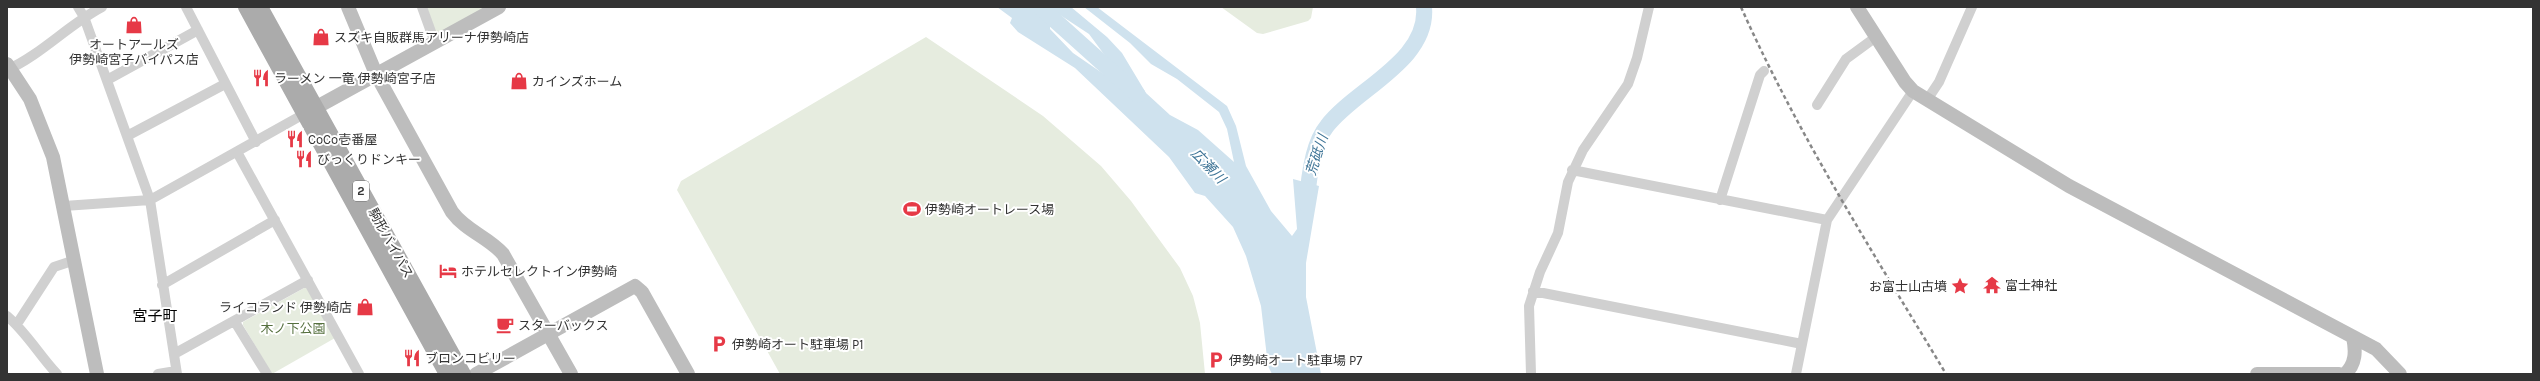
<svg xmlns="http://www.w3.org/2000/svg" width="2540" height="381" viewBox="0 0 2540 381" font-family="Karla,'Noto Sans JP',sans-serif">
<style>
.green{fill:#e6ecdf}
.water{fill:#cfe2ee;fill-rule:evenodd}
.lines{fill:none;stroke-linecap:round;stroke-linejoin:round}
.river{stroke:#cfe2ee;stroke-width:16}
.street{stroke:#d0d0d0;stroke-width:10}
.secondary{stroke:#bdbdbd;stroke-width:14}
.primary{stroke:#ababab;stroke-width:16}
.rail{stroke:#888;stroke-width:2.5;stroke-dasharray:4 3;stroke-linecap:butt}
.labels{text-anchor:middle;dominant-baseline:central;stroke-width:4;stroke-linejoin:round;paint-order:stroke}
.shield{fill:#fff;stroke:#707070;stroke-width:1}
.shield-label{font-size:12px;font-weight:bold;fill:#333}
.poi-label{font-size:13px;fill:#333;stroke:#fff;text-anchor:start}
.street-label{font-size:13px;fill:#333;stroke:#fff}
.park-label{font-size:13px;fill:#56703f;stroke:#fff}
.water-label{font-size:14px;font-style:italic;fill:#3f7597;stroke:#fff}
.quarter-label{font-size:15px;fill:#000;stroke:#fff}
</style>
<rect width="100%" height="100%" fill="#fff"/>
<!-- green -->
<path class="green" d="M427 7H486L439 33 435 31Z
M1221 7H1313L1311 18 1308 21 1263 34 1257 33Z
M926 37 1043 116 1101 166 1131 201 1180 268 1193 296 1200 323 1205 374H780L677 190 681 181Z
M306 287 335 338 272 374 243 325V322Z"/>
<!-- water -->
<path class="water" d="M997 7H1071L1107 37 1122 53 1146 93 1170 115 1198 130 1234 162 1227 129 1219 112 1177 79 1151 64 1130 43 1084 7H1097L1227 106 1236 126 1246 166 1271 211 1292 236 1297 229 1293 179 1319 186 1306 263V297L1321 374H1272L1268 366 1261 306 1246 256 1233 227 1205 196 1195 193 1169 157 1075 68 1018 32 1010 23 1012 18ZM1054 11 1089 34 1123 80 1124 88 1073 53 1050 29V16Z"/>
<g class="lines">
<!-- river -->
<path class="river" d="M1040 7 1138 95
M1307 205C1308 183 1312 144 1327 126 1355 89 1429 61 1424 7"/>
<!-- street -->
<path class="street" d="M78 7 84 17 150 200 177 374
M186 7 256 142
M422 7 435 43
M7 70C42 54 68 25 102 7
M107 80 198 30
M1927 100 1939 82 1972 7
M1817 105 1846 59 1876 37
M127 136 225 84
M237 152 359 374
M1572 170 1827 220
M1720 200 1760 75 1764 71
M64 206 150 200 304 114
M162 285 275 220
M1533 291 1802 344
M7 316C27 333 39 355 57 374
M235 322 267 374
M17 324 54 267 75 260
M174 354 308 280
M158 374 176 371
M1531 374 1529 306 1540 272 1558 233 1568 182 1583 150 1628 84 1637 58 1649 7
M1796 374 1827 220 1913 91"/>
<!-- secondary -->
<path class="secondary" d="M348 7 376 74 452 212C466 231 488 237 503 254L571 374
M1857 7 1905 82 1913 91 2069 186 2376 349 2400 374
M7 64 30 99 53 157 97 374
M306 113 499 7
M476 374 635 286 642 292 688 374
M2257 374H2339
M2345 374C2356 364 2356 351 2353 337"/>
<!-- primary -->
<path class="primary" d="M246 7 447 374
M260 7 463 374"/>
<!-- rail -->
<path class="rail" d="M1741 7C1798 135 1874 254 1946 374"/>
</g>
<!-- icons -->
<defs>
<g id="shop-bare" transform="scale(1.38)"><path d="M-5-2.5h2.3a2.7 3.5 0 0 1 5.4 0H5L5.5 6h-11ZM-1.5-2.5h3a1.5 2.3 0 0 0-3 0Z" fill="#e63946" stroke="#fff" stroke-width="2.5" paint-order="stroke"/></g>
<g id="restaurant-bare" transform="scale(1.38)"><path d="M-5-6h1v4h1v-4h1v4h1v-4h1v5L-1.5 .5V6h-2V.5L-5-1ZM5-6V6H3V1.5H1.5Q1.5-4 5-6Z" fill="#e63946" stroke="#fff" stroke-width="2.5" paint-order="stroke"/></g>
<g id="stadium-bare" transform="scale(1.38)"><path d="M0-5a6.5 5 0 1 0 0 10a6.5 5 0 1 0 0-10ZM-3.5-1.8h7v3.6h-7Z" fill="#e63946" stroke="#fff" stroke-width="2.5" paint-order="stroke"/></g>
<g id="hotel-bare" transform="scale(1.38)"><path d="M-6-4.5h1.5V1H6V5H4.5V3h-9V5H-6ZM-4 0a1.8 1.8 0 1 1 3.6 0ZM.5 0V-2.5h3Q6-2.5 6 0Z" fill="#e63946" stroke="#fff" stroke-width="2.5" paint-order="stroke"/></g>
<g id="temple-bare" transform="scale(1.38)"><path d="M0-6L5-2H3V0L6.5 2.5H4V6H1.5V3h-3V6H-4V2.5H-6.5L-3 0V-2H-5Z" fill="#e63946" stroke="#fff" stroke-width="2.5" paint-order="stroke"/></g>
<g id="sight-bare" transform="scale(1.38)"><path d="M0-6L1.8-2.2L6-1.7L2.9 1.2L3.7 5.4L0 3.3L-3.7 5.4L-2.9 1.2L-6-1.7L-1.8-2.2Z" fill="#e63946" stroke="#fff" stroke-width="2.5" paint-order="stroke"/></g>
<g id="cafe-bare" transform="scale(1.38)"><path d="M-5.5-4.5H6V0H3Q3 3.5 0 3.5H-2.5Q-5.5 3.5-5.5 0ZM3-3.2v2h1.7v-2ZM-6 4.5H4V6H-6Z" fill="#e63946" stroke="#fff" stroke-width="2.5" paint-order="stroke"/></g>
<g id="parking-bare" transform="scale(1.38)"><path d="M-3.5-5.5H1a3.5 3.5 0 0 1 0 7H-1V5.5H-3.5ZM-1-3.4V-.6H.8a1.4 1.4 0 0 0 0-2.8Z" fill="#e63946" stroke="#fff" stroke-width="2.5" paint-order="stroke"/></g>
</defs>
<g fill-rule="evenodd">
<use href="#shop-bare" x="134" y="25"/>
<use href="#shop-bare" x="321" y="37"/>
<use href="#restaurant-bare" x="261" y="78"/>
<use href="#shop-bare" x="519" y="81"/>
<use href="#restaurant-bare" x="295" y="139"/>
<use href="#restaurant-bare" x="304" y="159"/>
<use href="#stadium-bare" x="912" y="209"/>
<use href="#hotel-bare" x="448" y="271"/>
<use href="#temple-bare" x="1992" y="285"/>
<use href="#sight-bare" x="1960" y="286"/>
<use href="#shop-bare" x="365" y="307"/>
<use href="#cafe-bare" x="505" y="325"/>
<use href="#parking-bare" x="719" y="344"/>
<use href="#restaurant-bare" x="412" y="358"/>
<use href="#parking-bare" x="1216" y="360"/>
</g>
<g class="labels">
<!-- shield labels -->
<rect class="shield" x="353" y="181" width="16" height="20" rx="3"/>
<g class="shield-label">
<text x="361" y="191">2</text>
</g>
<!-- poi labels -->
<g class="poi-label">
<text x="334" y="37">スズキ自販群馬アリーナ伊勢崎店</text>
<text x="134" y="44" text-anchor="middle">オートアールズ<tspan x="134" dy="15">伊勢崎宮子バイパス店</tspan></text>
<text x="274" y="78">ラーメン 一竜 伊勢崎宮子店</text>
<text x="532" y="81">カインズホーム</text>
<text x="308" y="139">CoCo壱番屋</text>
<text x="317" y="159">びっくりドンキー</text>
<text x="925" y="209">伊勢崎オートレース場</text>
<text x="461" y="271">ホテルセレクトイン伊勢崎</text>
<text x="2005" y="285">富士神社</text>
<text x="1947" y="286" text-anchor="end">お富士山古墳</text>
<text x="352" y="307" text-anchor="end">ライコランド 伊勢崎店</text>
<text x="518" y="325">スターバックス</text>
<text x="732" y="344">伊勢崎オート駐車場 P1</text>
<text x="425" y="358">ブロンコビリー</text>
<text x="1229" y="360">伊勢崎オート駐車場 P7</text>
</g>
<!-- street labels -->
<g class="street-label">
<text transform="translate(391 243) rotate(61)">駒形バイパス</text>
</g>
<!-- park labels -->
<g class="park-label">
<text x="293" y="328">木ノ下公園</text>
</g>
<!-- water labels -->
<g class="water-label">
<text transform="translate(1317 155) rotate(-72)">荒砥川</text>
<text transform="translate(1208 166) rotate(46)">広瀬川</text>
</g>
<!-- quarter labels -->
<g class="quarter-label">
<text x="155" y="316">宮子町</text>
</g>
</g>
<!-- border -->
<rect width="2540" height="381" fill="none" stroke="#333333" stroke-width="16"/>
</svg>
